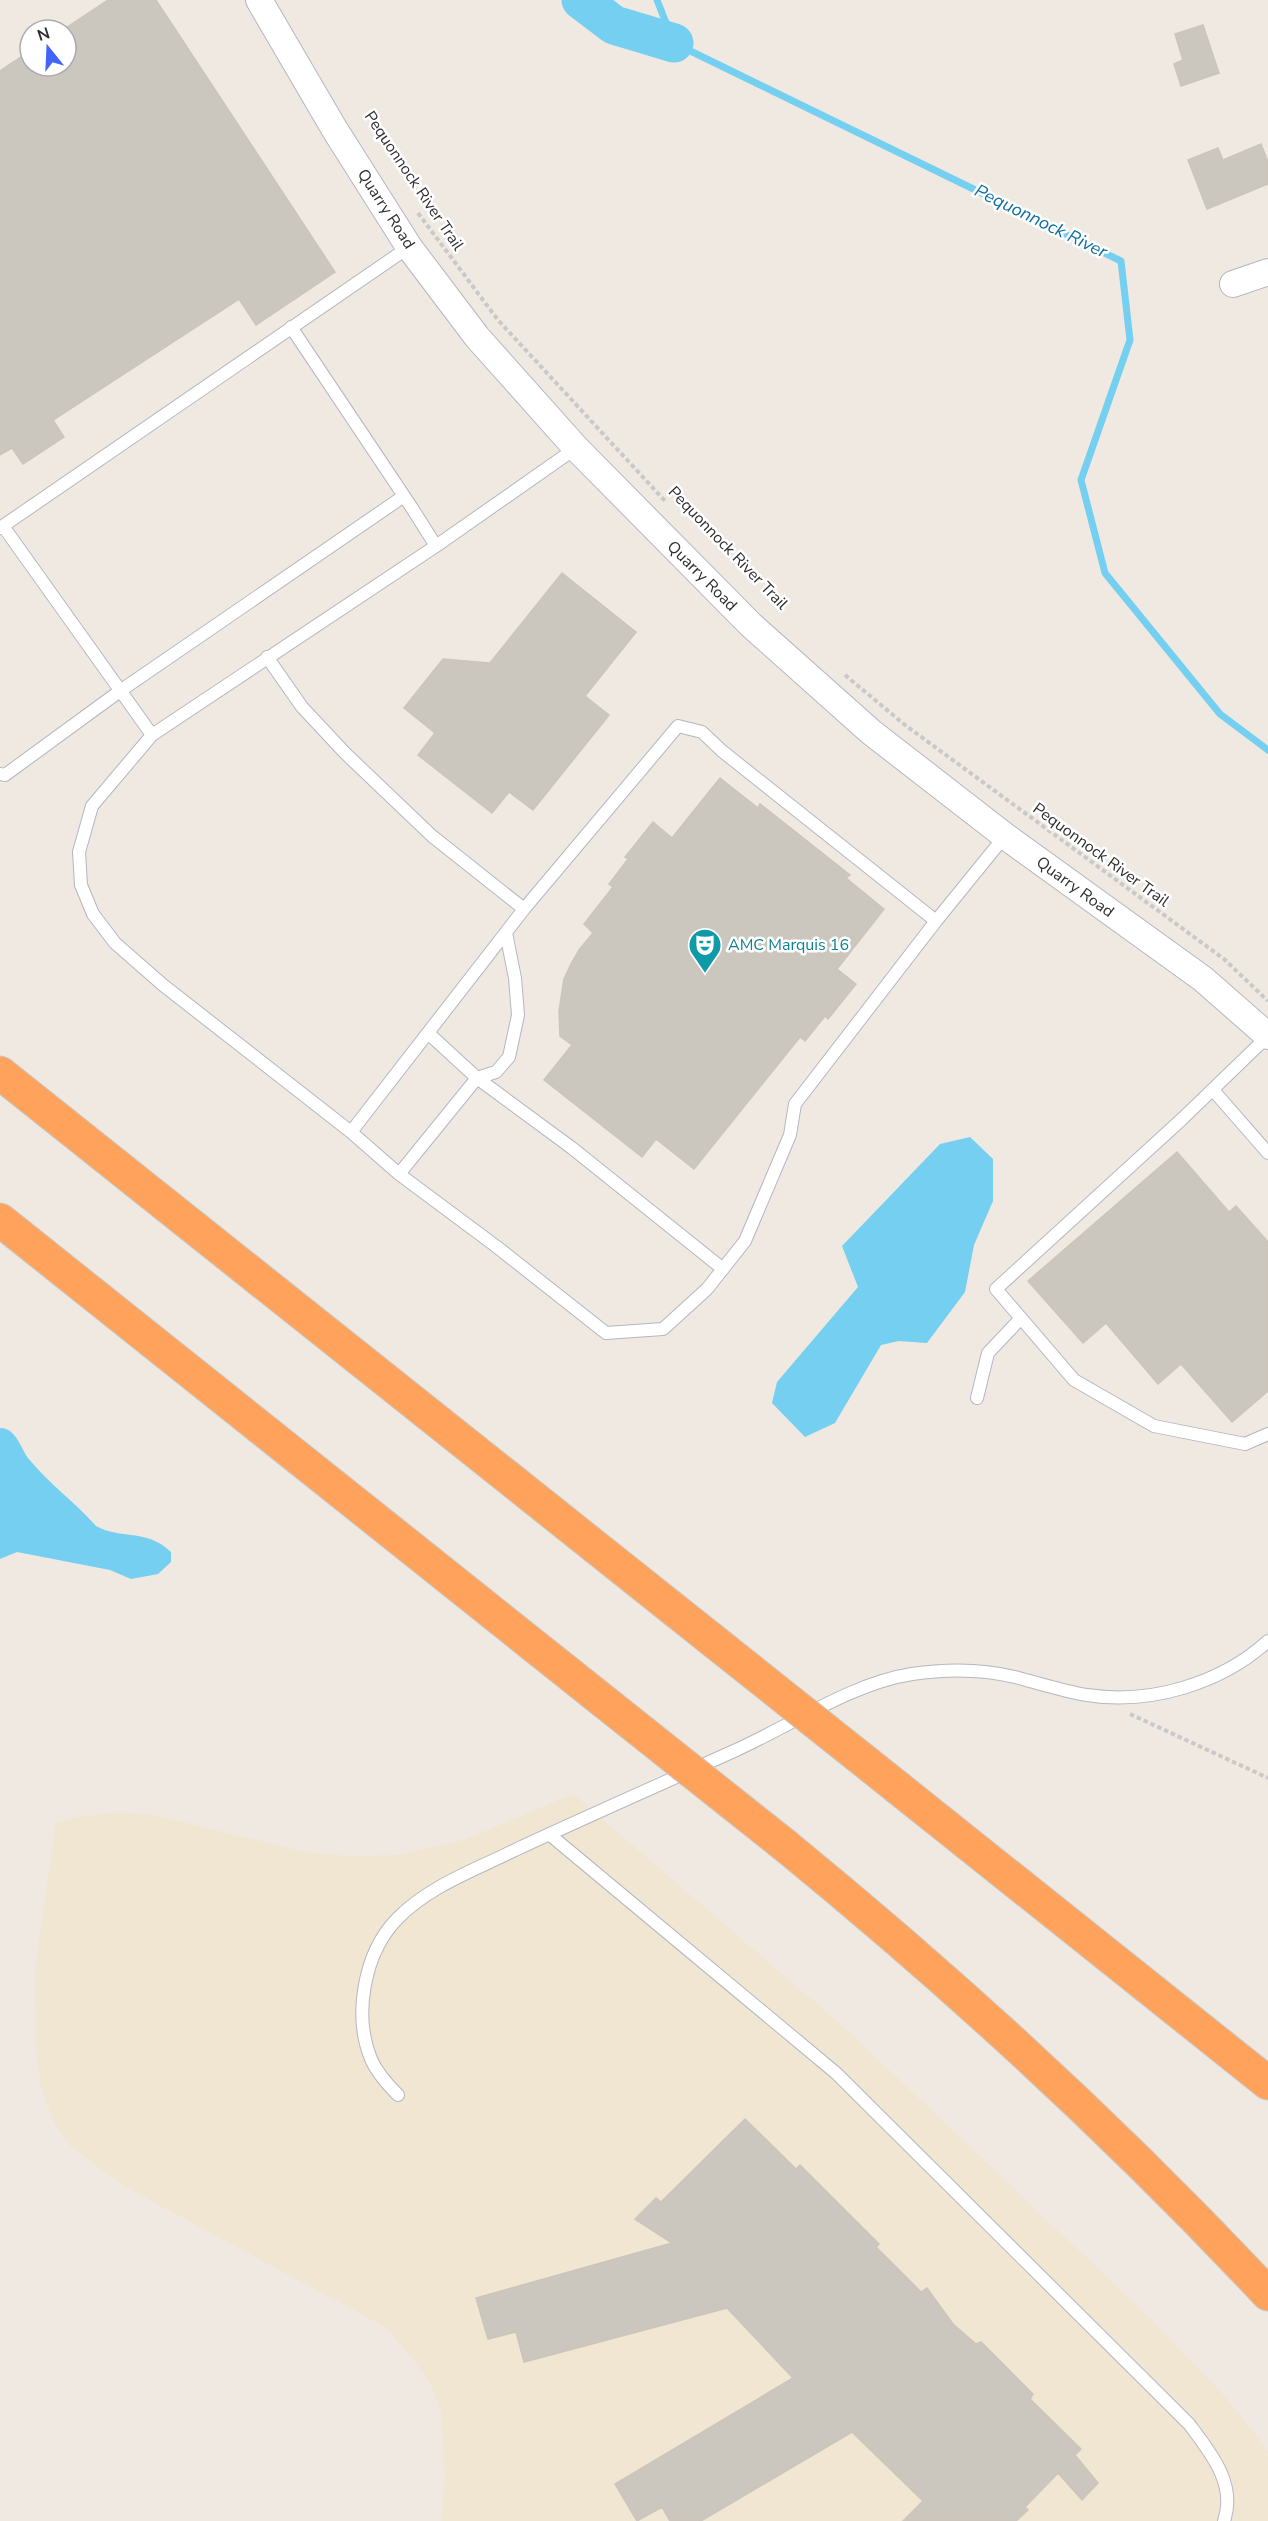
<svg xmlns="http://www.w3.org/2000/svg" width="1268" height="2521" viewBox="0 0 1268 2521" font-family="'Nunito Sans',sans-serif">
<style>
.education{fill:#f0e6d1}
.water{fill:#75cff0}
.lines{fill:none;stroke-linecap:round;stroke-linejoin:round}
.stream{stroke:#75cff0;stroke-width:7}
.river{stroke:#75cff0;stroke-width:39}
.building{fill:#cbc7bf;stroke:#cbc5ba;stroke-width:1.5}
.lane-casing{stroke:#b4b7c1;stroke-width:14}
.street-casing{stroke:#b4b7c1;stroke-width:28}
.highway-casing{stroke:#c9c9c9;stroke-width:35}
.path{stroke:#c9c9c9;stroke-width:4;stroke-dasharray:4.5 3;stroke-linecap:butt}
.lane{stroke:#fff;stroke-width:12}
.street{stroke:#fff;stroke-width:26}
.highway{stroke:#ffa35c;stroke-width:33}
.highway-bridge-casing{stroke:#c9c9c9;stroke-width:35;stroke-linecap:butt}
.highway-bridge{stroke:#ffa35c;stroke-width:33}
.labels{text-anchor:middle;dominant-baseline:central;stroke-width:5;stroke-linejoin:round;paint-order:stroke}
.street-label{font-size:16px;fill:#2e2e2e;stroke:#fff}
.culture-label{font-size:16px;fill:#0d838f;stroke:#fff;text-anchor:start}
.water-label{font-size:18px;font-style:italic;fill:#0d6fa3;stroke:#fff}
</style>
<rect width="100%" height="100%" fill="#efe9e1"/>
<!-- education -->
<path class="education" d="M573 1794 846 2029 1151 2319 1228 2400 1268 2451V2521H441L445 2478 441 2412 431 2385 411 2356 385 2327 126 2187 71 2147 54 2122 41 2087 36 2050 35 1971 56 1823 71 1818 118 1812 154 1815 305 1852 349 1856 399 1855 464 1840Z"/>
<!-- water -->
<path class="water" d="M970 1137 993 1159V1201L974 1245 965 1292 927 1343 899 1341 881 1345 835 1423 805 1437 772 1403 777 1382 858 1287 842 1246 940 1144Z
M0 1428C15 1427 21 1448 28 1458 48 1483 75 1502 96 1526 121 1540 146 1528 171 1552V1562L158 1574 131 1579 110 1570 17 1552 0 1559Z"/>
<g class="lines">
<!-- stream -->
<path class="stream" d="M657 0 674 43 1121 261 1130 340 1081 480 1105 573 1220 714 1268 750"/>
<!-- river -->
<path class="river" d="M581 0 614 25 674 43"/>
</g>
<!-- building -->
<path class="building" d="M108 0H156L335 272 256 325 239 299 53 420 64 437 23 464 12 448 0 455V71L30 51V66H66V28Z
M1203 25 1219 73 1181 86 1174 64 1183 60 1175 34Z
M1261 144 1268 162V184L1207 209 1188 160 1218 148 1223 160Z
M562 573 636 632 585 696 609 715 533 810 509 792 492 813 418 755 435 733 404 708 443 659 490 663Z
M720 778 758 808 760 804 850 875 846 878 884 909 837 969 856 984 828 1019 825 1016 805 1041 800 1037 694 1169 656 1139 642 1157 544 1080 572 1045 560 1036 559 1011 564 979 571 964 579 950 593 933 584 924 613 887 609 884 628 859 625 857 653 822 672 838Z
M1177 1152 1229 1212 1236 1206 1268 1242V1391L1232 1422 1181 1364 1158 1384 1106 1323 1083 1343 1028 1281Z
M745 2119 796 2169 800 2165 879 2244 876 2247 921 2292 927 2288 953 2324 976 2344 981 2342 1033 2394 1030 2399 1081 2449 1075 2455 1098 2483 1082 2500 1058 2473 1025 2507 1028 2510 1016 2521H903L923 2501 852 2432 701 2521H670L662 2507 637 2521 615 2484 793 2378 727 2308 524 2362 516 2332 488 2339 476 2298 672 2243 635 2219 656 2198 661 2202Z"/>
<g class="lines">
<!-- lane casing -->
<g class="lane-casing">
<path id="lane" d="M291 327 412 508 436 546
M576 448 436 546 152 735 92 806 79 852 81 885 93 914 115 943 163 985 351 1132 399 1174 497 1247 606 1333 663 1329 707 1289 745 1241 790 1135 795 1104 936 921 1005 836
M3 526 152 735
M0 528 409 247
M267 657 302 707 345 753 432 836 524 909
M0 774 5 775 120 691 404 496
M428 1033 477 1078 572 1148 723 1269
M1268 1036 1181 1120 996 1289 1074 1380 1154 1426 1245 1444 1268 1434
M1213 1090 1268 1153
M351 1132 524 909 678 726 702 732 722 751 936 921
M399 1174 477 1078 496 1072 509 1057 518 1015 515 978 506 933
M977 1398 988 1353 1021 1318
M549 1834 836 2073 1189 2424C1210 2452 1237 2484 1224 2521
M398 2095C387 2084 377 2073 371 2059 353 2015 364 1953 397 1919 429 1886 475 1870 515 1850 588 1816 661 1784 734 1751 790 1726 852 1683 912 1674 945 1669 982 1669 1015 1677 1039 1683 1062 1691 1087 1695 1149 1705 1221 1684 1268 1641"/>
</g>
<!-- street casing -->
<g class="street-casing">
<path id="street" d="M259 0 335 130 409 247 477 337 576 448 751 625 871 732 1005 836 1203 979 1268 1036
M1233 284 1268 272"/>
</g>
<!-- highway casing -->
<g class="highway-casing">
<path id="highway" d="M0 1073 716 1643
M0 1220 597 1696
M897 1787 1268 2083
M787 1847C957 1986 1118 2134 1268 2294"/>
</g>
<!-- path -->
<path class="path" d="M418 213 498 320 665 501
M845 675 905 725 1224 959 1268 1001
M1130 1714 1268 1778"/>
<!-- lane -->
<use href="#lane" class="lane"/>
<!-- street -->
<use href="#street" class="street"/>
<!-- highway -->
<use href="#highway" class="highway"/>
<!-- highway-bridge casing -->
<g class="highway-bridge-casing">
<path id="highway-bridge" d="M716 1643 897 1787
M597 1696 787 1847"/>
</g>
<!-- highway-bridge -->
<use href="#highway-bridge" class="highway-bridge"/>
</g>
<!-- icons -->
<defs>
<g id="theatre-pin" transform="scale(1.725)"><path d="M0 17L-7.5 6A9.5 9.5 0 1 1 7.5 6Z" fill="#0f9aa8" stroke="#fff"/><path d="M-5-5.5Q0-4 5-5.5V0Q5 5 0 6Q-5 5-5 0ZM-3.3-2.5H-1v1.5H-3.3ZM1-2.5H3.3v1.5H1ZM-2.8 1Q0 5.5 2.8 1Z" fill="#fff"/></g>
</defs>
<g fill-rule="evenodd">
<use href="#theatre-pin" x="705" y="945"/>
</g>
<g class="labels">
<!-- street labels -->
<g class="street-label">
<text transform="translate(414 181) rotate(56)">Pequonnock River Trail</text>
<text transform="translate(386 209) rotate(57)">Quarry Road</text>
<text transform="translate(728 548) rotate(46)">Pequonnock River Trail</text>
<text transform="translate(702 576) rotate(45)">Quarry Road</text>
<text transform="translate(1101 855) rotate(36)">Pequonnock River Trail</text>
<text transform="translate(1075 887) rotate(36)">Quarry Road</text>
</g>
<!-- culture labels -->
<g class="culture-label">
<text x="728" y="945">AMC Marquis 16</text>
</g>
<!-- water labels -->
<g class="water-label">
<text transform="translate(1041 221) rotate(26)">Pequonnock River</text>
</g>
</g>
<!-- north arrow -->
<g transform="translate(48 48) rotate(342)"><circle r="28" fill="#ffffff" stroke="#ababab" stroke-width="1.5"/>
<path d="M0-4.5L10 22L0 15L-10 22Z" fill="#4264fb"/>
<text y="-9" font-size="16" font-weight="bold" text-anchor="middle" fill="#2e2e2e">N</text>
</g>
</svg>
